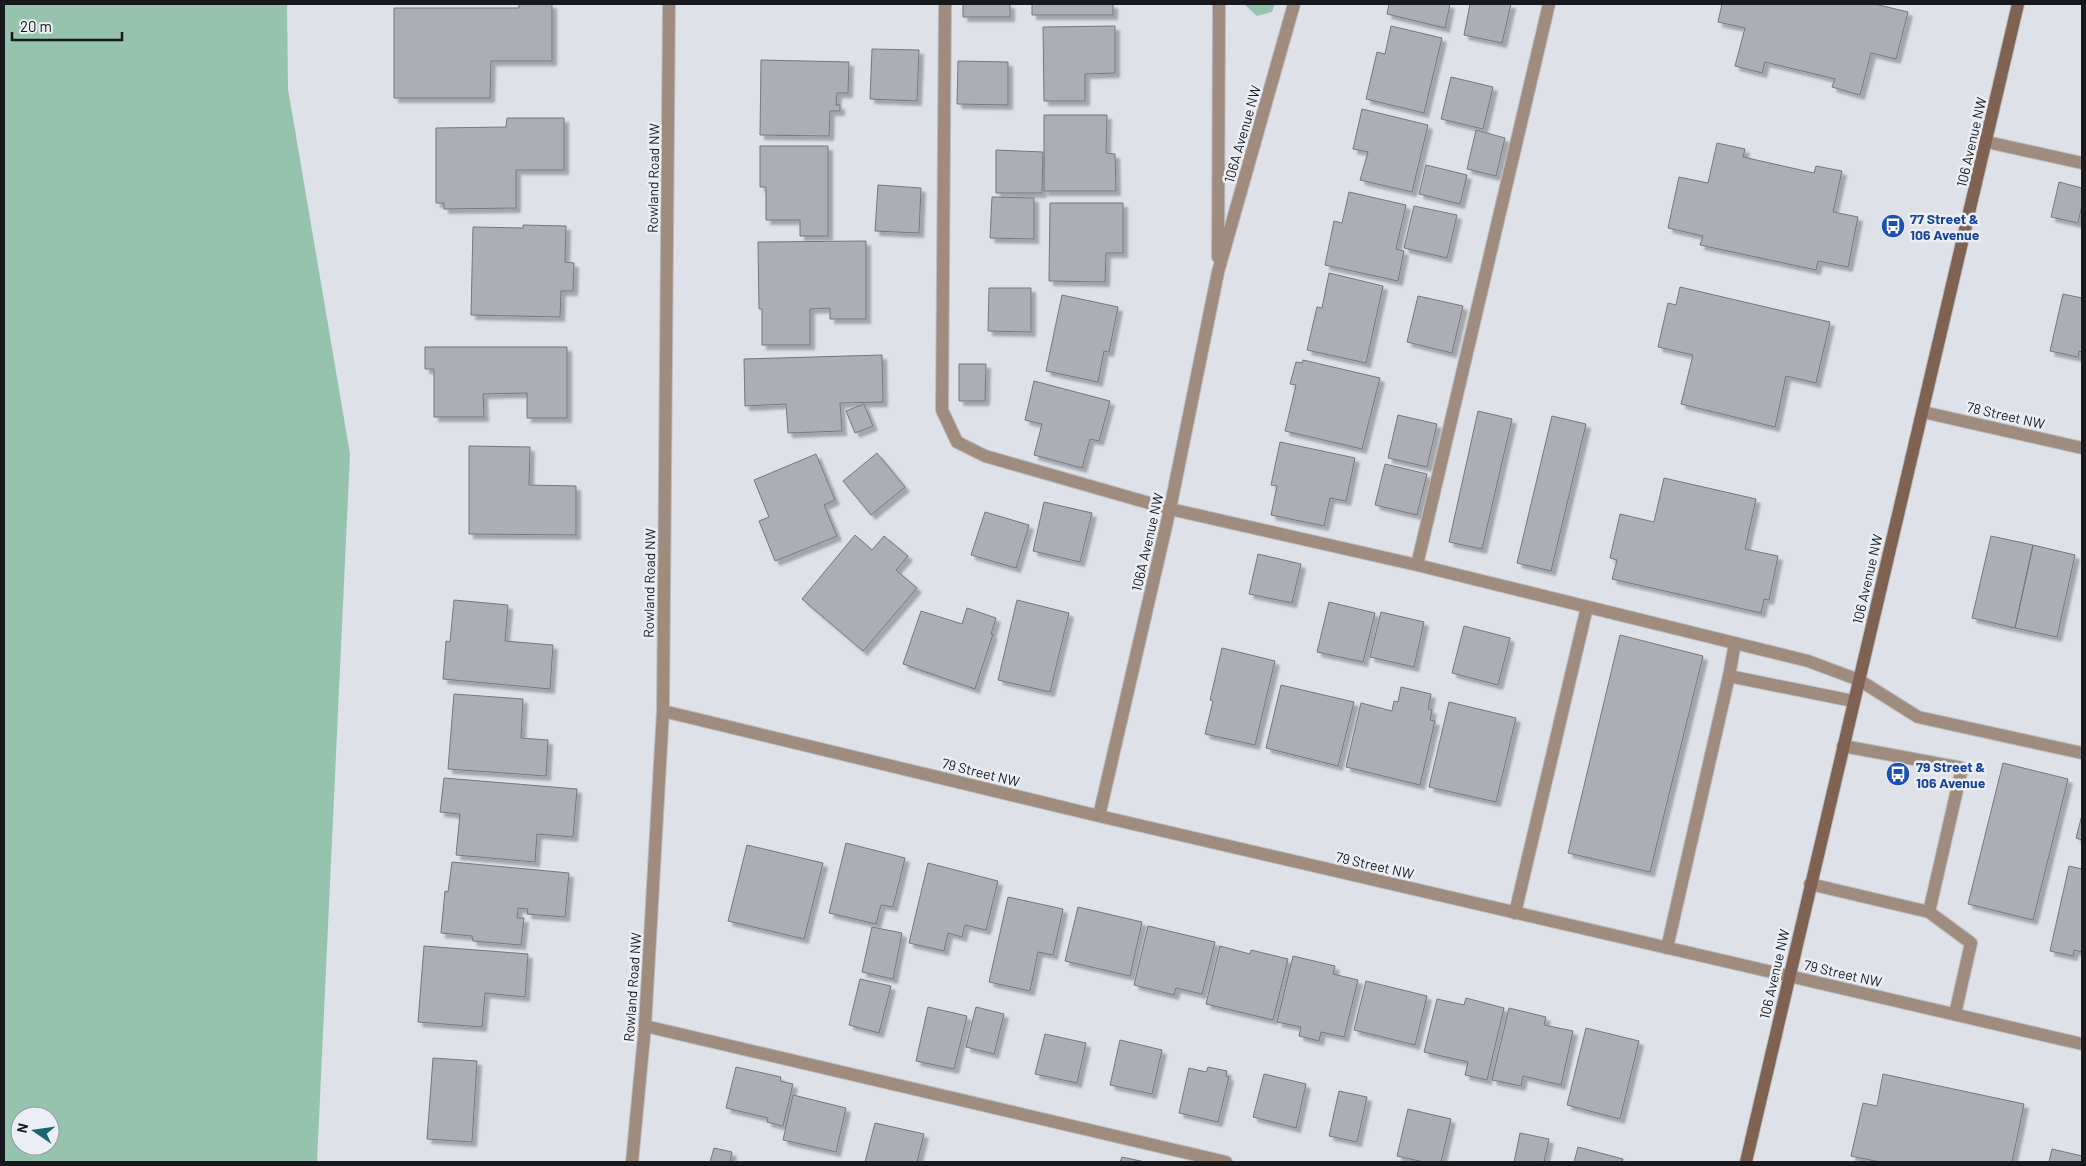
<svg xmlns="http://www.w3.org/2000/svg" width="2086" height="1166" viewBox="0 0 2086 1166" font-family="Barlow,sans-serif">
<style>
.green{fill:#96c3ae;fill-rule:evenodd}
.building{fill:#adaeb5;stroke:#76777d;filter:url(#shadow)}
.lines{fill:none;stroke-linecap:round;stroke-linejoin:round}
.service-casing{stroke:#babdc2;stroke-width:14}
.minor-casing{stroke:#babdc2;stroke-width:14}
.tertiary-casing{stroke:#babdc2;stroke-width:14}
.secondary-casing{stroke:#babdc2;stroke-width:14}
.service{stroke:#a08b7f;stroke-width:12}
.minor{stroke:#a08b7f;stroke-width:12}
.tertiary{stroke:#a08b7f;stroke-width:12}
.secondary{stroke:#7f6251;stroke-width:12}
.labels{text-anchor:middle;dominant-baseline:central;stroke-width:5;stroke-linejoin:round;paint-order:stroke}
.street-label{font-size:14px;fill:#18191c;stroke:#ebeef5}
.transit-label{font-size:14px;font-weight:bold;fill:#164399;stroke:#ebeef5;text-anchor:start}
</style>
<defs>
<filter id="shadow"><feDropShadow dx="4.5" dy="4.5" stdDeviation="1" flood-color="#0004"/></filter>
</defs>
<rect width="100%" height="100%" fill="#dee1e7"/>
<!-- green -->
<path class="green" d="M4 4H287L288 89 350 454 317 1162H4ZM20 1116H50V1146H20Z
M1244 4H1275L1272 12 1257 16Z"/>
<!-- building -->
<path class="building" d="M519 4H552V61H491L490 98H394V8H519Z
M963 4H1010V17H963Z
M1032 4H1113V15H1032Z
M1389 4H1450L1445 28 1387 14Z
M1470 4H1511L1502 43 1464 35Z
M1722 4H1875L1908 12 1896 59 1871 53 1860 95 1832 87 1835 79 1765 62 1762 73 1735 66 1745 28 1718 22Z
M1115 26V73L1085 74V101H1044L1043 27Z
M1391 26 1442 38 1424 113 1366 99 1377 52 1385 54Z
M872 49 919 50 917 101 870 99Z
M761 60 849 62 848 93H837L836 105H840V111H830L829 136 760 135Z
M958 61 1008 62V105L957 104Z
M1451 77 1493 87 1483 129 1441 119Z
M1362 109 1428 125 1412 192 1360 180 1368 152 1353 149Z
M1044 115H1107L1106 153 1115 154 1116 191H1044Z
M507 118H564V170H516V208L444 209V203H436V128L506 127Z
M1476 130 1505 138 1496 176 1467 169Z
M1717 143 1745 149 1743 157 1814 173 1816 166 1842 171 1833 212 1858 217 1848 267 1818 261 1816 270 1700 245 1703 236 1668 228 1679 177 1708 183Z
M760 146H828V236H800V220H766V187H760Z
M996 150 1043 152 1042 193H996Z
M1426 165 1467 175 1460 204 1419 194Z
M2059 182 2082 188V205L2078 223 2051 217Z
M878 185 921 188 919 233 875 231Z
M1349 192 1406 205 1396 249 1404 251 1398 281 1325 265 1334 221 1342 223Z
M992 197 1034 198V239L990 238Z
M1050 203H1123V253H1106L1105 282 1049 281Z
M1414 206 1457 215 1447 258 1404 248Z
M523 225 566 226 565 262 574 263 573 291H561L560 317 471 315 473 227 523 228Z
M866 241V319H830V308L810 309V345H762V309H759L758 242Z
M1329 273 1383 286 1366 363 1307 350 1317 307 1322 308Z
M1680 287 1830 322 1816 383 1786 376 1775 427 1681 404 1693 355 1658 347 1668 303 1676 305Z
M989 288H1031V332L988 331Z
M2063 294 2082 298V352L2079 351 2078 357 2050 351Z
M1062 295 1118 307 1109 352 1104 351 1098 382 1046 371Z
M1418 296 1463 306 1452 353 1407 342Z
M425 347H567V418H527V393L483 394 484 417H434V369H425Z
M882 355 883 402 840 403 842 431 788 433 786 404 745 406 744 359Z
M1303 360 1380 378 1362 449 1285 431 1296 385 1290 384 1296 362 1302 363Z
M959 364H986L985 401H959Z
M1034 381 1110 401 1099 441 1090 439 1082 468 1034 455 1042 424 1025 420Z
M864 404 873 426 855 433 846 411Z
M1478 411 1512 419 1482 549 1449 542Z
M1398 415 1437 424 1427 467 1388 458Z
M1552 416 1586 424 1551 571 1517 563Z
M1280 442 1355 458 1346 501 1330 498 1324 526 1271 515 1277 486 1271 485Z
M469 446 530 447 529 485 576 486V535L469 534Z
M877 453 905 487 871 515 843 481Z
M816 454 835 500 824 505 837 536 775 561 759 521 769 517 754 480Z
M1385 464 1427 474 1417 515 1375 505Z
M1664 478 1756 499 1745 549 1778 556 1769 600 1764 599 1761 613 1612 579 1617 560 1610 558 1620 514 1654 522Z
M1044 502 1092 513 1080 562 1033 551Z
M985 512 1029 525 1016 568 971 555Z
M855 535 872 550 884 536 908 556 896 570 917 588 863 651 802 599Z
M1991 536 2033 545 2015 628 1972 618Z
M2033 545 2075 555 2057 637 2015 628Z
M1258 554 1301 564 1292 603 1249 594Z
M454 600 508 605 505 641 553 645 550 689 443 679 446 641 450 642Z
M1017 600 1069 613 1050 692 998 680Z
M1329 602 1375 613 1363 662 1317 652Z
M967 608 996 618 991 634H993L975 689 903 664 921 611 962 624Z
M1381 612 1424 622 1414 667 1370 657Z
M1464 626 1510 638 1498 685 1452 673Z
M1620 635 1703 656 1650 872 1568 853Z
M1222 648 1275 661 1255 745 1205 734 1213 701 1210 700Z
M1281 685 1354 702 1338 766 1266 748Z
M1401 687 1431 694 1428 709 1432 710 1430 720 1435 721 1420 785 1346 767 1361 703 1392 711 1394 701 1398 702Z
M454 694 523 699 521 738 548 740 546 776 448 769Z
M1449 702 1516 718 1496 802 1429 787Z
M2003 763 2068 779 2033 920 1968 904Z
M444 778 577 789 573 837 537 834 535 862 456 855 460 814 440 812Z
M2082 815V840L2076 838Z
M846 843 905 858 893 907 881 905 876 924 829 913Z
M747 845 823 863 804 939 728 921Z
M452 862 569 873 565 917 527 914 528 909 518 908 517 918H524L521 945 473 941 472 936 441 933 445 891 448 892Z
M928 863 998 881 986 930 965 925 962 937 948 933 944 951 909 943Z
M2069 866 2082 869V952L2074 950 2073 956 2050 951Z
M1008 897 1063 909 1053 955 1038 952 1030 991 989 982Z
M1078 907 1142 922 1130 976 1065 961Z
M1148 926 1215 942 1202 994 1176 988 1174 995 1134 985Z
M872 927 902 933 893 979 862 972Z
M424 946 528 954 525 997 485 993 482 1027 418 1022Z
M1220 946 1250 954 1251 950 1288 959 1273 1020 1206 1004Z
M1293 956 1335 966 1333 974 1358 980 1344 1037 1321 1032 1319 1041 1299 1036 1301 1027 1277 1022Z
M860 979 891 986 879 1033 849 1025Z
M1366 981 1427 996 1415 1045 1354 1030Z
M1466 998 1504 1008 1487 1080 1465 1075 1468 1062 1424 1052 1437 999 1464 1005Z
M928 1007 967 1016 954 1069 916 1061Z
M976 1007 1004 1014 994 1054 966 1047Z
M1509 1008 1546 1017 1544 1025 1573 1031 1561 1085 1523 1076 1521 1086 1492 1080Z
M1586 1028 1639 1041 1620 1119 1567 1105Z
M1045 1034 1086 1043 1077 1083 1035 1074Z
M1120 1040 1162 1050 1152 1094 1110 1085Z
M433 1058 477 1061 472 1142 427 1139Z
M736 1067 781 1077 780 1081 793 1084 783 1126 767 1122 768 1118 726 1108Z
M1208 1067 1227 1071 1226 1076 1229 1077 1218 1122 1179 1113 1189 1068 1206 1072Z
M1264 1074 1306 1084 1296 1128 1253 1117Z
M1883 1074 2024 1104 2012 1162H1880L1851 1156 1863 1103 1877 1106Z
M1339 1091 1367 1097 1357 1142 1329 1136Z
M793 1095 846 1108 836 1152 783 1140Z
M1408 1109 1451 1119 1441 1162H1424L1397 1156Z
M875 1123 924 1134 917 1162H865Z
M1520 1133 1549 1139 1544 1162H1514Z
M1578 1147 1623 1159 1622 1162H1574Z
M714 1148 732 1152 730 1162H710Z
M2052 1149 2082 1156V1162H2049Z
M1122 1157 1145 1162H1120Z"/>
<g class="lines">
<!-- service casing -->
<g class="service-casing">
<path id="service" d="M945 4 942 410 957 442 985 456 1170 509 1417 565 1808 661 1859 680 1918 717 2082 753
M1987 142 2082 163
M1417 565 1549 4
M1729 676 1735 643
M1843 746 1962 768 1929 912
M1810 884 1929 912 1971 943 1955 1014
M1515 913 1587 607
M1667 948 1729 676 1853 701
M645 1026 1226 1162"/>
</g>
<!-- minor casing -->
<g class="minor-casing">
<path id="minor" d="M1218 257 1219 4
M1923 412 2082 448
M663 711 1099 816 1789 976
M1099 816 1170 509 1218 272 1294 4
M632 1162 645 1026 663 711 669 4"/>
</g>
<!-- tertiary casing -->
<g class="tertiary-casing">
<path id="tertiary" d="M1789 976 2082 1044"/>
</g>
<!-- secondary casing -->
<g class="secondary-casing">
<path id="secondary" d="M1746 1162 2018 4"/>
</g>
<!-- service -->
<use href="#service" class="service"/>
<!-- minor -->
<use href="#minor" class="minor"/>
<!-- tertiary -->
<use href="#tertiary" class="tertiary"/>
<!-- secondary -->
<use href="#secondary" class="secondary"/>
</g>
<!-- icons -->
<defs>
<g id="bus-disc" transform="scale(1.25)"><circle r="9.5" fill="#1a4fb4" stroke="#ebeef5"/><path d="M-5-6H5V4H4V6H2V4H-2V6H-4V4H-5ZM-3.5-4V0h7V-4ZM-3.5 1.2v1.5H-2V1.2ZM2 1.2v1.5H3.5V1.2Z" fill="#fff"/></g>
</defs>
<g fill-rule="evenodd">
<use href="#bus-disc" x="1893" y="226"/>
<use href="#bus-disc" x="1898" y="774"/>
</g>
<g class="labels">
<!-- street labels -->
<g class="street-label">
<text transform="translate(1242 134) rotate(-74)">106A Avenue NW</text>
<text transform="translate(1971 142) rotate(-77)">106 Avenue NW</text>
<text transform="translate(653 178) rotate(-89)">Rowland Road NW</text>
<text transform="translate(2006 415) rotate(13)">78 Street NW</text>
<text transform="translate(1147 542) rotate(-77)">106A Avenue NW</text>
<text transform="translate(1867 579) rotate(-77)">106 Avenue NW</text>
<text transform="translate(649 583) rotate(-89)">Rowland Road NW</text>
<text transform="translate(981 772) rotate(14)">79 Street NW</text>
<text transform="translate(1375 865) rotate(13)">79 Street NW</text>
<text transform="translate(1843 973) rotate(13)">79 Street NW</text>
<text transform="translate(1774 974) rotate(-77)">106 Avenue NW</text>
<text transform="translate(632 987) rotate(-86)">Rowland Road NW</text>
</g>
<!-- transit labels -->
<g class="transit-label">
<text x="1910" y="218">77 Street &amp;<tspan x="1910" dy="16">106 Avenue</tspan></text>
<text x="1916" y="766">79 Street &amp;<tspan x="1916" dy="16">106 Avenue</tspan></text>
</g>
</g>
<!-- border -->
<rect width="2086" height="1166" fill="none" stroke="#18191c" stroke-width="10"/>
<!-- north arrow -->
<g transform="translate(35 1131) rotate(283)"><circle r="24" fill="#ebeef5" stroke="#97999e"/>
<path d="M0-4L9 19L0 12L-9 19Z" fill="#1a676f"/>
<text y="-8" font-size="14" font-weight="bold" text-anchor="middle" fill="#18191c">N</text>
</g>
<!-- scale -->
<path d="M12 32v8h110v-8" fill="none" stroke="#18191c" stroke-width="2.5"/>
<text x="20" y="32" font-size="15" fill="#18191c" stroke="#ebeef5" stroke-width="4" paint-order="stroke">20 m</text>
</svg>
